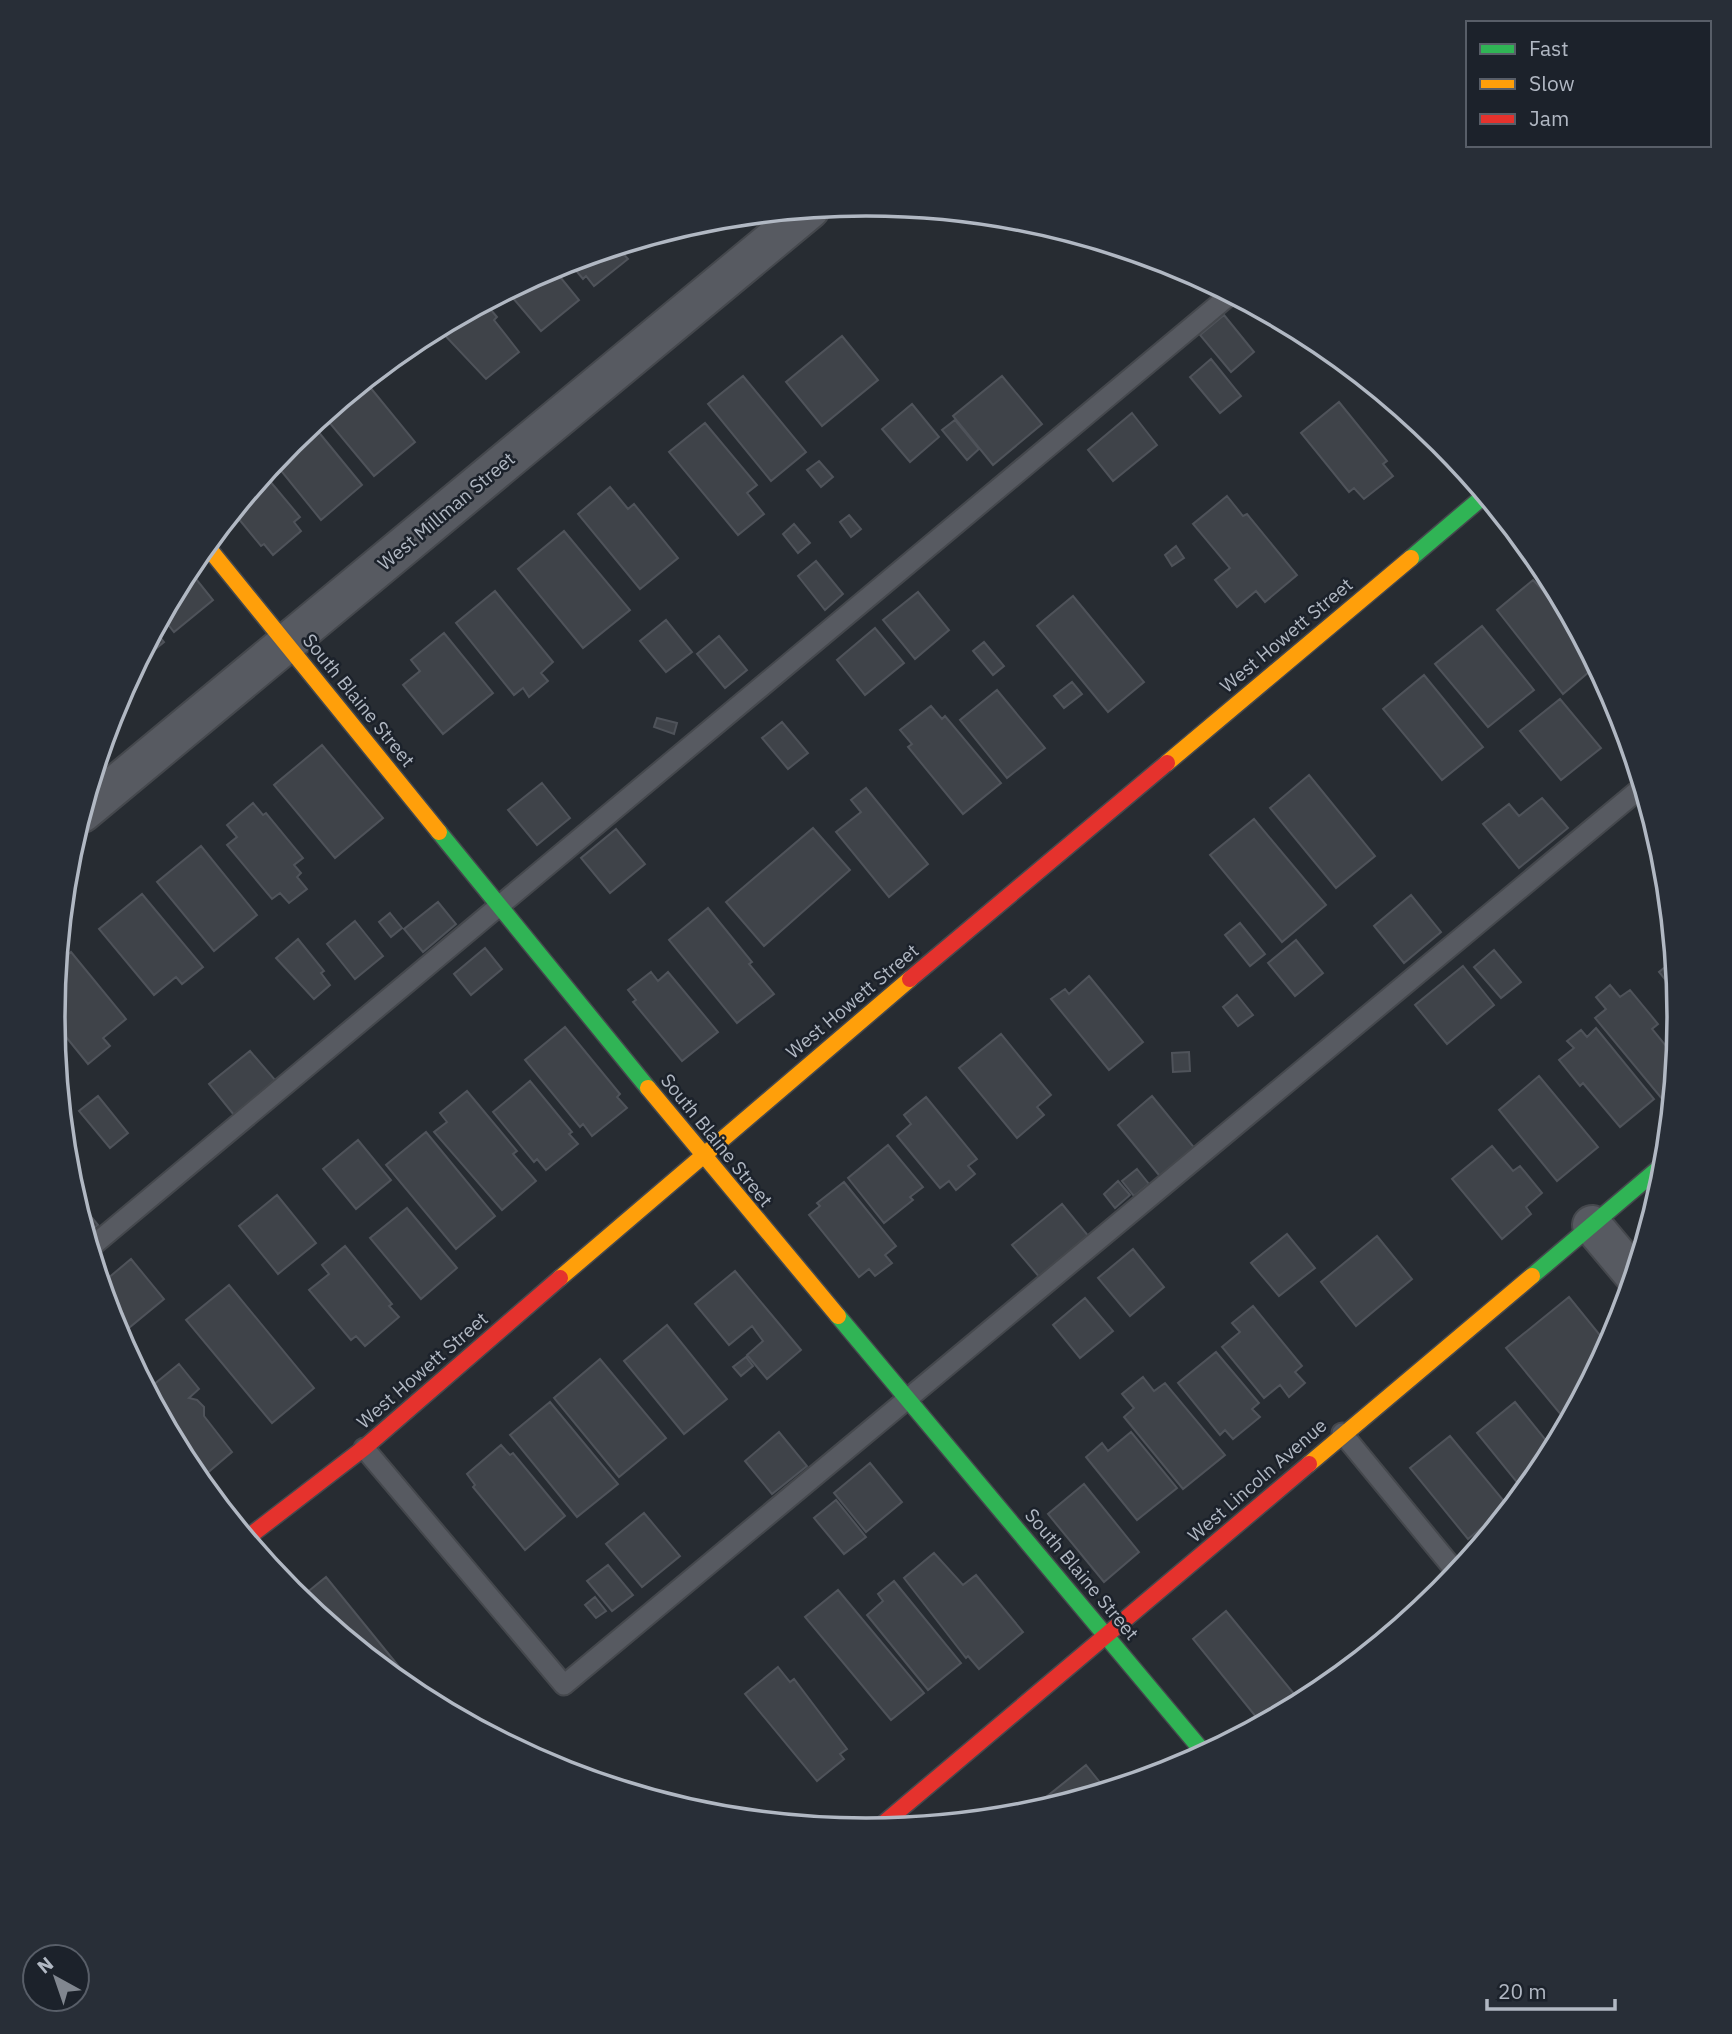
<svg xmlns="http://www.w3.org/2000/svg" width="1732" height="2034" viewBox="0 0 1732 2034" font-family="'IBM Plex Sans',sans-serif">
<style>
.building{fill:#3f4349;stroke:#4f535a;stroke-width:2}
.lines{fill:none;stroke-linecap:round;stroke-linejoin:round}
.lane-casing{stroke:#45484d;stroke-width:23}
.street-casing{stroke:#45484d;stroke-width:42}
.fast-casing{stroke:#45484d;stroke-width:19}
.slow-casing{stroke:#45484d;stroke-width:19}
.jam-casing{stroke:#45484d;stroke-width:19}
.lane{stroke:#575a61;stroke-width:19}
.street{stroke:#575a61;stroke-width:38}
.fast{stroke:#30b455;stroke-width:16}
.slow{stroke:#ff9f0a;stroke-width:16}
.jam{stroke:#e5322d;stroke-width:16}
.labels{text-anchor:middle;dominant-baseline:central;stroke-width:5;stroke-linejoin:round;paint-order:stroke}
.street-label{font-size:19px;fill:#b1b8c3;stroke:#1c222b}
.rim{fill:none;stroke:#b1b8c3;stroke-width:3.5}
</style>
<rect width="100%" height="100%" fill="#272c32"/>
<!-- building -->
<path class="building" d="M622 245 619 249 628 259 594 286 586 276 583 279 568 261Z
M552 267 579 300 541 331 507 291Z
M485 303 497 317 494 320 519 352 486 379 438 328Z
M1224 315 1254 352 1231 372 1200 335Z
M842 336 878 380 822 426 786 382Z
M1211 359 1241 396 1220 413 1190 377Z
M743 376 806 452 771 481 708 404Z
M1002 376 1042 424 993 465 953 416Z
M365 381 415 442 374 476 323 415Z
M1339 402 1387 461 1383 464 1393 476 1364 499 1354 488 1349 492 1301 433Z
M912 404 939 437 910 462 882 429Z
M1132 413 1157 445 1113 481 1088 450Z
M955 420 979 449 967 460 942 430Z
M705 423 757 485 747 493 764 514 738 535 669 452Z
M312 424 362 485 321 520 274 462 291 441Z
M819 461 833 477 821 487 807 470Z
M264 474 300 517 294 522 301 531 273 555 264 544 261 546 233 512Z
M610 487 628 509 634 504 678 558 640 589 578 514Z
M1227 496 1243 516 1247 514 1297 575 1265 602 1256 591 1237 607 1215 580 1230 568 1193 524Z
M849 515 861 529 851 537 840 522Z
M794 524 810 543 798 553 783 534Z
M564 531 630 610 583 648 518 569Z
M1176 546 1184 558 1172 566 1165 555Z
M816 561 843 594 825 610 798 576Z
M188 569 213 600 174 632 162 617Z
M1533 580 1573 622 1596 666 1563 694 1497 610Z
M495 591 553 662 541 673 548 681 529 697 523 688 514 695 456 623Z
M918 592 949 630 915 659 883 620Z
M1073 596 1144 682 1108 712 1037 626Z
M666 620 692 652 666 672 640 641Z
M1482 626 1534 690 1488 727 1435 664Z
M875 628 904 663 865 695 837 660Z
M155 631 164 642 136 665Z
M444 633 493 693 443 734 403 685 420 671 411 660Z
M719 636 747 670 725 688 697 654Z
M984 642 1004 666 993 675 973 651Z
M1424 675 1483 747 1442 780 1383 709Z
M1072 682 1082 694 1064 708 1054 696Z
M997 690 1045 748 1007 778 960 720Z
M1560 699 1601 748 1561 780 1520 731Z
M931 706 942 719 945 716 1001 783 963 814 908 747 912 744 900 730Z
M657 718 677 723 674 734 654 727Z
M782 722 808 753 788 769 762 738Z
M322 745 383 818 335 858 274 785Z
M1309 775 1375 856 1336 888 1270 808Z
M542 783 570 818 537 845 508 810Z
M866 788 928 864 889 897 836 832 861 812 851 800Z
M1542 798 1568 828 1519 868 1483 824 1509 804 1519 816Z
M253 803 263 815 266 813 303 858 294 865 301 873 297 877 307 889 289 903 280 893 272 899 227 845 237 837 227 825Z
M1254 819 1326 905 1282 942 1210 855Z
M813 828 850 870 764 946 726 902Z
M616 829 645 864 610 893 581 858Z
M201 846 257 915 214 951 157 882Z
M142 894 203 967 182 984 176 977 154 995 99 929Z
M1411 895 1441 932 1404 963 1374 926Z
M1668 896 1669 915 1660 903Z
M438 902 456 924 423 952 404 929Z
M708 908 752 962 749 964 774 994 737 1023 669 940Z
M390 913 402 928 391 937 379 922Z
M355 921 383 956 355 979 327 944Z
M1240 923 1265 954 1250 966 1225 935Z
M298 939 324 971 321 973 330 985 314 999 276 958Z
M1296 940 1323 973 1295 996 1268 963Z
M485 948 502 969 471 995 454 974Z
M1494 950 1521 982 1501 998 1474 967Z
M71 952 126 1019 103 1038 110 1046 88 1064 53 1021 58 963Z
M1674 960 1677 994 1659 972Z
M1463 966 1494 1005 1447 1044 1415 1005Z
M651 972 658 981 668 972 718 1032 682 1061 633 1002 636 1000 628 990Z
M1089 976 1143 1042 1109 1070 1051 999 1065 989 1069 994Z
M1610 985 1620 997 1630 990 1658 1024 1652 1029 1676 1058 1672 1092 1663 1100 1595 1018 1606 1009 1596 997Z
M1237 995 1253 1015 1238 1026 1223 1007Z
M565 1027 620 1094 617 1097 627 1108 592 1136 583 1124 580 1127 525 1060Z
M1596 1028 1654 1099 1620 1127 1583 1083 1580 1086 1559 1060 1574 1048 1567 1041 1581 1030 1587 1037Z
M1001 1034 1051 1095 1037 1107 1044 1115 1017 1138 959 1068Z
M250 1051 276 1081 234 1115 209 1084Z
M1189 1052 1190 1071 1173 1072 1172 1053Z
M1539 1076 1598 1147 1557 1181 1499 1110Z
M530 1081 572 1132 569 1134 578 1144 546 1170 537 1159 534 1162 493 1112Z
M467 1091 517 1151 513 1154 536 1181 502 1210 434 1132 447 1122 440 1113Z
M98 1096 128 1133 110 1148 79 1111Z
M1152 1096 1197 1151 1163 1180 1118 1125Z
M926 1097 977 1159 968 1166 975 1174 956 1190 949 1181 940 1188 897 1136 911 1124 904 1115Z
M426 1132 495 1216 456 1249 386 1165Z
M358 1140 391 1180 356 1209 323 1169Z
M888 1145 923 1187 910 1197 913 1200 884 1223 848 1178Z
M1492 1146 1513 1171 1520 1166 1542 1193 1526 1207 1531 1214 1502 1239 1452 1179Z
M1137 1169 1149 1184 1134 1196 1122 1181Z
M1118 1181 1130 1195 1115 1208 1104 1194Z
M844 1182 896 1246 885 1255 892 1263 875 1276 869 1269 859 1277 809 1215 820 1206 817 1203Z
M277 1195 316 1243 278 1274 239 1226Z
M1062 1204 1090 1238 1041 1279 1012 1245Z
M82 1206 98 1225 86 1235 78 1209Z
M407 1208 457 1268 421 1299 370 1238Z
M1287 1234 1315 1268 1279 1296 1251 1263Z
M1377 1236 1412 1279 1356 1326 1321 1282Z
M345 1246 392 1304 389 1306 399 1317 365 1346 356 1336 351 1340 309 1290 329 1274 322 1265Z
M1133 1249 1164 1287 1130 1316 1098 1278Z
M131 1259 164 1299 124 1332 110 1315 101 1284Z
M735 1271 801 1350 767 1379 747 1355 763 1341 752 1326 729 1345 695 1304Z
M229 1285 314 1388 272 1423 186 1320Z
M1569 1297 1608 1345 1567 1422 1506 1348Z
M1085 1298 1113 1331 1080 1358 1053 1325Z
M1253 1306 1302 1366 1295 1372 1305 1383 1289 1397 1280 1385 1264 1398 1222 1347 1240 1332 1232 1323Z
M667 1325 727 1399 684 1434 624 1361Z
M1216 1352 1259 1403 1252 1409 1260 1417 1233 1439 1225 1430 1220 1435 1178 1383Z
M746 1357 753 1366 741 1376 733 1367Z
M600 1359 666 1438 619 1477 554 1398Z
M179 1364 199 1389 189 1398 197 1400 204 1407V1416L232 1452 199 1480 189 1469 147 1390Z
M1143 1377 1154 1391 1165 1383 1225 1455 1183 1489 1124 1417 1134 1408 1122 1394Z
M550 1402 618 1484 577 1517 510 1435Z
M1515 1402 1553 1449 1542 1469 1524 1491 1477 1433Z
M779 1432 807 1466 772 1494 745 1461Z
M1131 1432 1177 1488 1137 1520 1086 1457 1102 1443 1108 1451Z
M1450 1436 1508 1506 1468 1539 1410 1468Z
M501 1445 510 1455 513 1453 565 1516 525 1550 473 1487 475 1485 467 1474Z
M870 1463 902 1502 866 1532 834 1493Z
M1084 1484 1139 1552 1104 1582 1048 1514Z
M836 1500 866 1537 844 1554 814 1518Z
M644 1513 680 1556 642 1587 606 1544Z
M934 1553 963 1585 976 1575 1023 1632 979 1669 968 1656 966 1658 904 1578Z
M608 1565 633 1595 612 1611 587 1581Z
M326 1577 426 1700 414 1693 299 1599Z
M894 1581 961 1663 928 1690 867 1615 883 1601 878 1594Z
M838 1590 924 1693 891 1720 805 1617Z
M595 1597 606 1611 596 1618 585 1605Z
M1226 1611 1295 1695 1261 1723 1193 1639Z
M778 1667 790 1682 794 1679 847 1749 840 1754 844 1759 817 1781 745 1694Z
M1086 1765 1106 1790 1052 1806 1045 1798Z"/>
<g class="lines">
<!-- lane casing -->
<g class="lane-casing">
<path id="lane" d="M90 1248 1231 294
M1342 1433 1457 1573
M364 1448 564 1685 1642 787"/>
</g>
<!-- street casing -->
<g class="street-casing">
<path id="street" d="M82 813 810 209
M1592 1225 1634 1275"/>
</g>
<!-- fast casing -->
<g class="fast-casing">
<path id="fast" d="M1411 558 1485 495
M439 832 648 1088
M1532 1276 1665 1163
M838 1316 1205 1754"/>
</g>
<!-- slow casing -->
<g class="slow-casing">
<path id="slow" d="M206 545 439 832
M1167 763 1411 558
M648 1088 838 1316
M560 1278 910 979
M1309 1464 1532 1276"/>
</g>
<!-- jam casing -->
<g class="jam-casing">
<path id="jam" d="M910 979 1167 763
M247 1538 364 1448 560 1278
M877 1829 1309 1464"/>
</g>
<!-- lane -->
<use href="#lane" class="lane"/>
<!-- street -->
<use href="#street" class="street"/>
<!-- fast -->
<use href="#fast" class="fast"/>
<!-- slow -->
<use href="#slow" class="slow"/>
<!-- jam -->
<use href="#jam" class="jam"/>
</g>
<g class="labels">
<!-- street labels -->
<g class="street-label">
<text transform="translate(446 511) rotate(-40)">West Millman Street</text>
<text transform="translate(1286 635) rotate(-40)">West Howett Street</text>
<text transform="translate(359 700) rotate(51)">South Blaine Street</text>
<text transform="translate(852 1001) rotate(-40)">West Howett Street</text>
<text transform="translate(717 1140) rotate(51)">South Blaine Street</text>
<text transform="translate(422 1370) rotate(-41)">West Howett Street</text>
<text transform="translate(1257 1480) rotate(-41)">West Lincoln Avenue</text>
<text transform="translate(1082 1574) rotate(50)">South Blaine Street</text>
</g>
</g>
<!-- crop -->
<path d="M0 0H1732V2034H0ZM65 1017a801 801 0 1 1 1602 0a801 801 0 1 1-1602 0Z" fill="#282e37" fill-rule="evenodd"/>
<path class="rim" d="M65 1017a801 801 0 1 1 1602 0a801 801 0 1 1-1602 0Z"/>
<!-- legend -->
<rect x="1466" y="21" width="245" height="126" fill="#1c222b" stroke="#585e68" stroke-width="2"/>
<rect x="1480" y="44" width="35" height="10" fill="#30b455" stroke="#585e68" stroke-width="2"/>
<text x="1529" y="56" font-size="21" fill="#b1b8c3">Fast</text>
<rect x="1480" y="79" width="35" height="10" fill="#ff9f0a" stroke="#585e68" stroke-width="2"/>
<text x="1529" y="91" font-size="21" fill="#b1b8c3">Slow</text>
<rect x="1480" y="114" width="35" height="10" fill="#e5322d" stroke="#585e68" stroke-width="2"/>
<text x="1529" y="126" font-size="21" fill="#b1b8c3">Jam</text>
<!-- north arrow -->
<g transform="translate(56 1978) rotate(320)"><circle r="33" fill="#1c222b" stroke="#585e68" stroke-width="2"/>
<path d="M0-5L12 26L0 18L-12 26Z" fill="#818790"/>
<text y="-10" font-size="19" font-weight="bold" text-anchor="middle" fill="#b1b8c3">N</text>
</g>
<!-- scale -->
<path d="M1487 1999v10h128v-10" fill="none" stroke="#b1b8c3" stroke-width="3.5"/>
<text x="1498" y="1999" font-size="21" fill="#b1b8c3" stroke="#1c222b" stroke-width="5" paint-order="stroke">20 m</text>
</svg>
